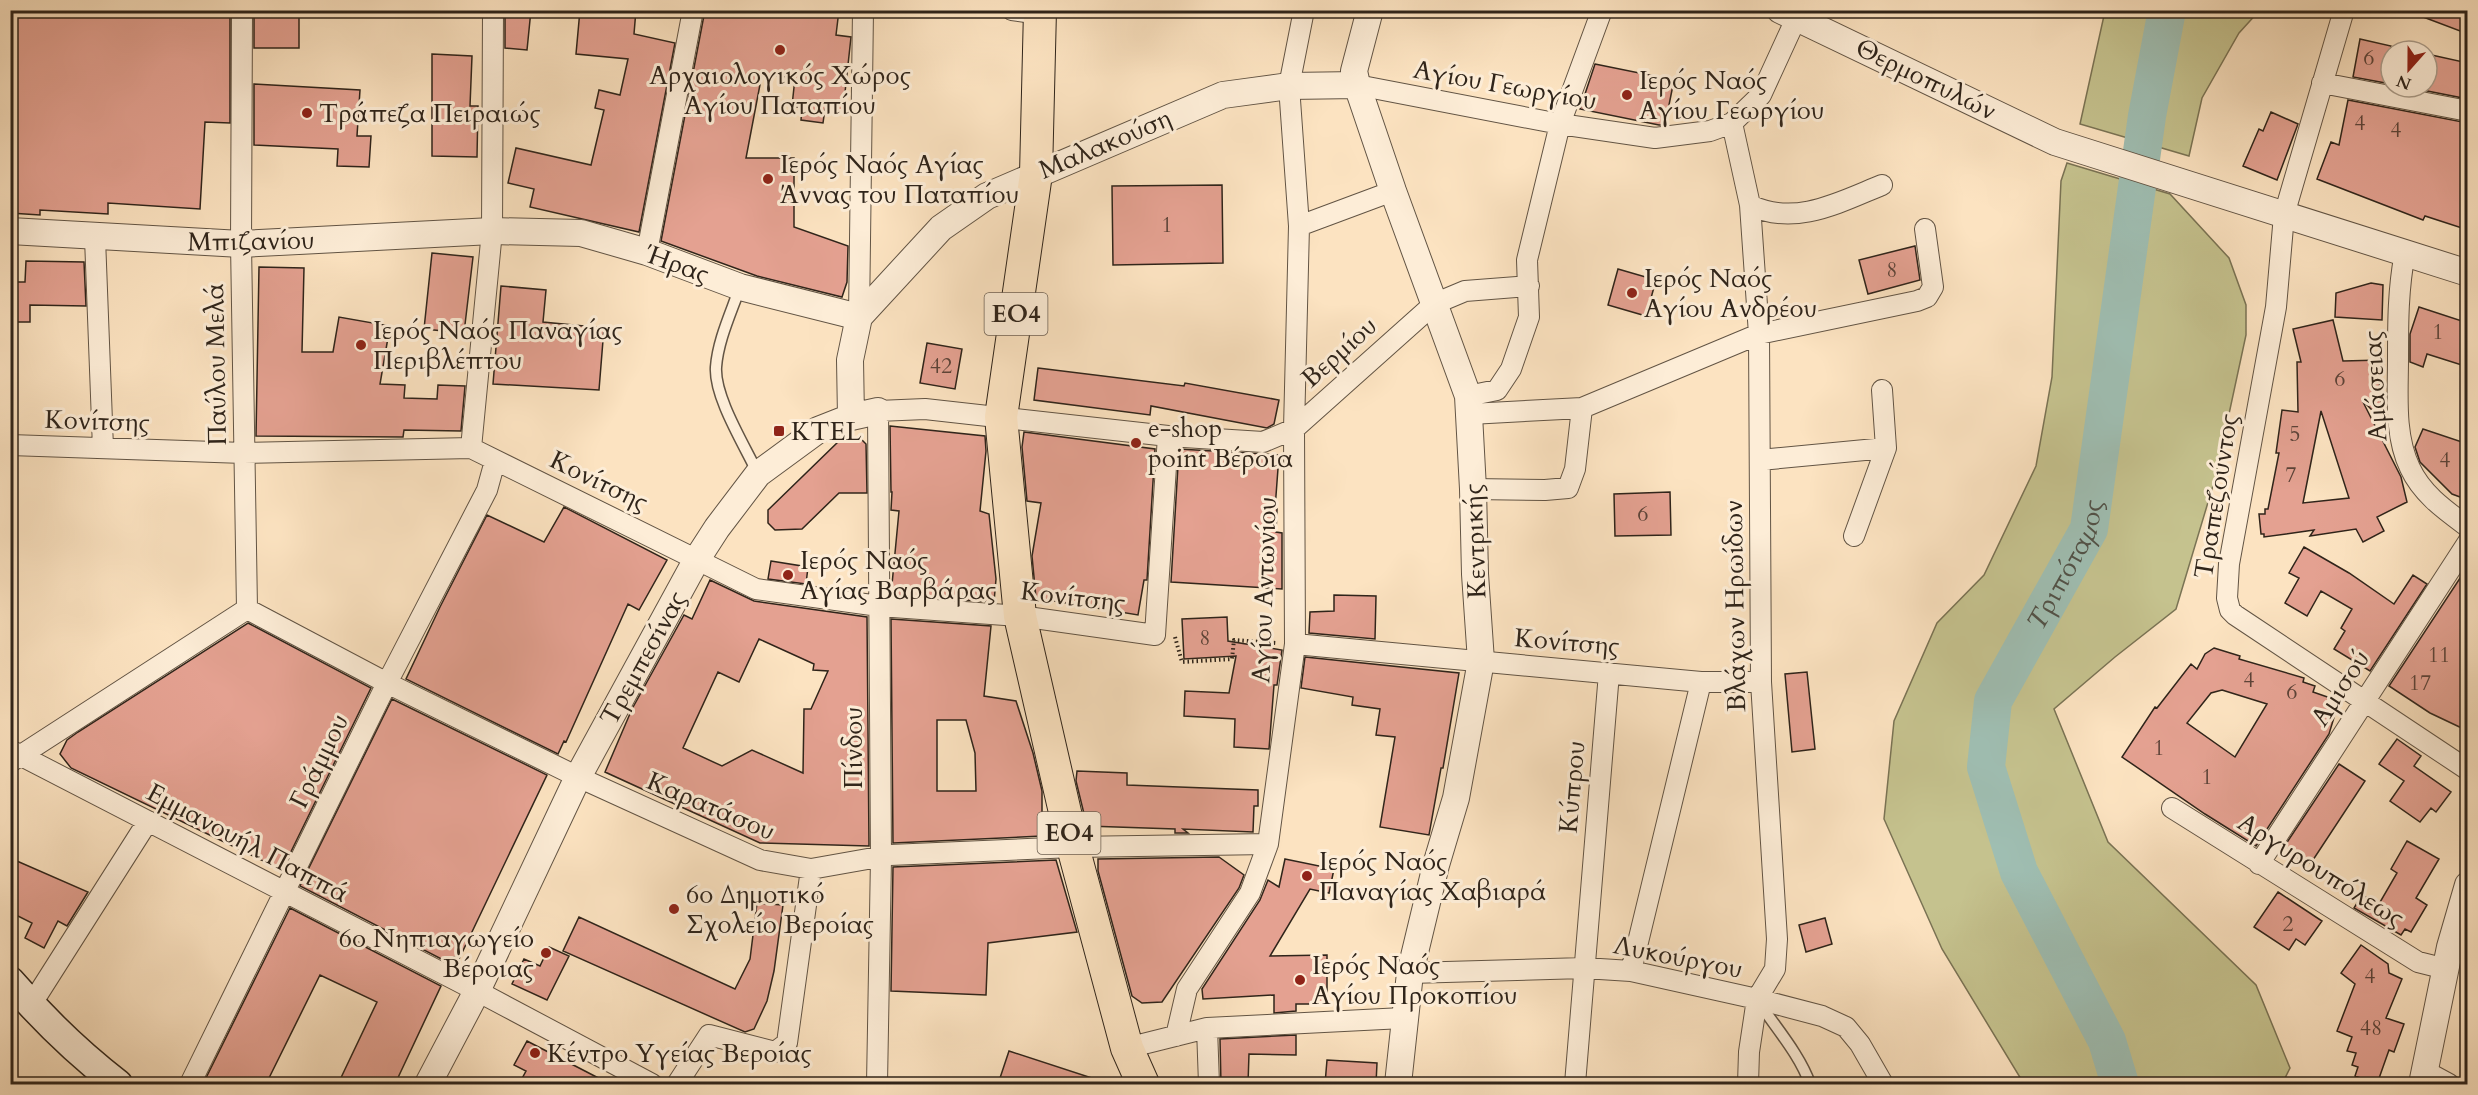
<svg xmlns="http://www.w3.org/2000/svg" width="2478" height="1095" viewBox="0 0 2478 1095" font-family="Cardo,serif">
<style>
.green{fill:#c5c28e;stroke:#7a7354;stroke-width:1.5}
.lines{fill:none;stroke-linecap:round;stroke-linejoin:round}
.river{stroke:#9fbeb2;stroke-width:38}
.building{fill:#e4a191;stroke:#2f241a;stroke-width:1.5;fill-rule:evenodd}
.service-casing{stroke:#625444;stroke-width:13}
.minor-casing{stroke:#625444;stroke-width:22}
.tertiary-casing{stroke:#625444;stroke-width:28}
.secondary-casing{stroke:#2f241a;stroke-width:31}
.primary-casing{stroke:#2f241a;stroke-width:34}
.path{stroke:#2f241a;stroke-width:4;stroke-dasharray:1.5 3;stroke-linecap:butt}
.service{stroke:#fdedd7;stroke-width:10}
.minor{stroke:#fdedd7;stroke-width:20}
.tertiary{stroke:#fdedd7;stroke-width:26}
.secondary{stroke:#fdedd7;stroke-width:28}
.primary{stroke:#fce3c1;stroke-width:32}
.poi-dot{fill:#8f2418;stroke:#fdedd7;stroke-width:2}
.labels{text-anchor:middle;dominant-baseline:central;stroke-width:6;stroke-linejoin:round;paint-order:stroke}
.number-label{font-size:22px;fill:#5c4338}
.shield{fill:#fdedd7;stroke:#6d6053;stroke-width:1.5}
.shield-label{font-size:24px;font-weight:bold;fill:#2f241a}
.poi-label{font-size:26px;fill:#2f241a;stroke:#fdedd7;text-anchor:start}
.street-label{font-size:26px;fill:#2f241a;stroke:#fdedd7}
.water-label{font-size:27px;font-style:italic;fill:#515248;stroke:#fdedd7}
</style>
<rect width="100%" height="100%" fill="#fce3c1"/>
<filter id="stains"><feTurbulence type="fractalNoise" baseFrequency=".00333" numOctaves="4"/><feColorMatrix values="0 0 0 0 .2 0 0 0 0 .09 0 0 0 0 .02 0 0 0 .5 -.17"/></filter>
<radialGradient id="worn" r=".72"><stop offset=".6" stop-color="#630" stop-opacity="0"/><stop offset="1" stop-color="#630" stop-opacity=".3"/></radialGradient>
<!-- green -->
<path class="green" d="M2105 11H2259L2239 33 2202 98 2189 156 2080 124Z
M2067 163 2170 194 2229 258 2246 305V335L2215 479 2176 609 2115 657 2054 709 2108 842 2256 985 2290 1068 2282 1084H2024L1942 949 1884 819 1894 721 1937 623 1984 575 2036 466 2052 377 2061 181Z"/>
<g class="lines">
<!-- river -->
<path class="river" id="s1" d="M2120 1084 2107 1041 2019 872 1986 767 1993 701 2089 529 2147 116 2167 10"/>
</g>
<!-- building -->
<path class="building" d="M10 10H110L159 15V10H230V123L205 122 200 209 108 203V214L40 210V215L10 213Z
M254 10H299V48H254Z
M505 10H531L527 50 505 48Z
M580 10H636L634 34 675 43 639 232 530 207 534 189 508 183 516 148 591 165 604 110 595 108 599 90 620 95 628 59 576 54Z
M705 10H839L836 35 851 37 843 111 825 109 823 123 801 120 802 108 792 106 795 78 762 74 746 158H794V227L848 246 847 282 842 297 757 276 661 241Z
M2411 10H2468V34L2410 12Z
M2360 39 2391 46V84L2353 77Z
M432 54 472 56 470 106H478L477 157 432 156Z
M2427 54 2468 63V99L2407 87H2427Z
M1595 64 1674 80 1665 125H1659L1580 109Z
M254 84 360 90 357 136H371L369 167 337 166 338 149 254 145Z
M2348 100 2468 123V230L2425 216 2423 220 2317 179 2331 142 2339 145Z
M2271 112 2298 124 2277 180 2243 166 2259 129 2263 131Z
M1222 185 1223 263 1113 265 1112 186Z
M1915 246 1920 280 1868 294 1859 260Z
M432 253 473 257 464 333 424 329Z
M26 261 84 262 86 306 30 305V322H10V282H25Z
M259 267 304 268 302 352H333L339 317 390 326 380 384 405 385 404 398 437 399 438 385 465 386 461 431 404 430 403 437 256 436Z
M1618 269 1656 280 1646 316 1608 305Z
M2371 283 2383 285 2382 320 2335 317 2336 293Z
M501 286 546 290 543 322 604 328 599 390 493 384Z
M2419 307 2468 323V367L2427 354 2423 367 2410 362V334Z
M2333 320 2343 361 2381 360 2379 393 2387 425 2362 400 2401 477 2407 502 2377 517 2384 531 2363 542 2356 529 2310 536 2314 530 2264 537V534H2261L2259 514H2265V509H2268L2279 453H2276L2282 410 2298 412 2297 362H2301L2293 329ZM2321 411 2349 498 2303 503Z
M927 343 962 349 955 389 920 383Z
M1038 368 1184 386 1185 383 1279 400 1274 424 1267 428 1151 406 1150 415 1034 400Z
M890 426 985 436 986 451 980 511 989 514 996 579 994 602 891 595 899 511 891 510 892 492H891Z
M2423 429 2468 444V500L2452 494 2420 462 2415 447Z
M1024 432 1155 449 1147 580H1144L1138 615 1036 598 1032 556 1041 503 1027 501 1022 447Z
M862 440 866 444 867 493H839L802 529 775 530 768 523V510L839 441Z
M1179 449 1279 455 1275 509H1277L1276 532 1282 533V589L1171 582Z
M1670 492 1671 535 1615 536 1614 494Z
M564 507 667 560 639 610 628 604 566 742 564 741 558 754 406 679 440 607 487 515 544 542Z
M2304 547 2349 573 2394 604 2413 575 2427 584 2370 671 2334 649 2345 631 2341 628 2352 609 2321 591 2307 616 2285 603 2299 578 2289 573Z
M771 561 808 567 806 584 768 579Z
M2468 566V731L2430 713 2389 686Z
M710 580 754 601 867 617 869 846 760 843 605 772 632 709 684 615 692 619ZM759 639 814 664 813 670 828 671 811 709H804L803 773 752 750 722 766 683 748 718 672 739 682Z
M1334 595 1376 596 1375 639 1309 633 1310 612 1334 611Z
M1227 617 1228 641 1282 650 1277 685H1274L1269 749 1234 747 1235 719 1184 716 1185 691 1229 693 1236 656 1184 659 1182 619Z
M891 619 991 626 984 696 1016 701 1033 753 1042 791V836L893 843ZM937 720H966L975 753 976 791H937Z
M248 623 371 688 282 870 71 768 60 754 67 740 78 732Z
M2214 648 2240 656 2239 659 2304 678 2303 682 2315 686 2313 692 2339 701 2329 734 2256 846 2205 814 2122 757 2155 707 2157 708 2191 664 2197 669 2205 654ZM2222 690 2267 704 2235 757 2187 723 2211 693Z
M1305 657 1459 673 1443 768H1441L1429 835 1380 827 1395 737 1376 735 1380 709 1352 705 1353 697 1301 688Z
M1807 672 1815 749 1792 752 1785 674Z
M392 699 547 775 459 959 454 957 451 964 300 886Z
M2397 739 2421 756 2414 766 2451 792 2436 812 2431 808 2420 822 2390 801 2404 781 2379 764Z
M2339 764 2365 781 2311 863 2301 864 2296 854 2284 847Z
M1077 771 1127 773V785L1258 790V806H1254L1253 832 1183 829 1188 833H1175V829L1087 826 1076 781Z
M2407 841 2439 859 2416 898 2427 905 2411 932 2405 929 2401 935 2354 908 2362 895 2379 904 2397 873 2391 869Z
M1219 857 1244 875 1239 888 1162 1002 1142 1003 1132 996 1098 871V859Z
M10 858 88 892 67 926 58 921 44 948 25 938 32 923 10 912Z
M1285 859 1334 869 1329 893 1310 889 1270 956 1327 955V1004H1296V1011L1274 1013V995L1203 999 1202 989 1260 900 1268 880 1279 887Z
M1056 860 1077 932 988 943 986 995 891 991 893 867Z
M2278 892 2322 921 2305 945 2296 939 2289 950 2254 927Z
M757 903 783 905 774 971 767 1001 754 1029 745 1032 563 951 579 917 735 989 750 959Z
M290 908 441 986 395 1084H338L377 1002 320 975 266 1084H203Z
M1825 918 1832 944 1806 952 1799 925Z
M2361 945 2388 964 2389 973 2402 979 2386 1018 2404 1024 2394 1052 2389 1050 2377 1084 2355 1076 2358 1067 2352 1065 2356 1053 2347 1051 2352 1037 2337 1031 2355 984 2341 973Z
M549 947 569 956 547 1000 512 984 524 959 540 966Z
M1296 1035V1055L1249 1054 1248 1084H1221L1220 1039Z
M527 1041 610 1084H519L526 1071 514 1065Z
M1009 1051 1101 1081 1100 1084H998Z
M1327 1060 1377 1063 1376 1084H1325Z"/>
<g class="lines">
<!-- service casing -->
<g class="service-casing">
<path id="service" d="M740 287C731 313 718 340 716 367 714 397 745 446 758 474
M1758 1001C1776 1028 1800 1055 1810 1084"/>
</g>
<!-- minor casing -->
<g class="minor-casing">
<path id="minor" d="M242 10 241 244 247 609
M1012 10 1040 14
M2344 10 2284 215 2276 307 2229 564 2227 598 2230 610 2235 615 2468 770
M2322 83 2468 111
M1357 85 1560 124 1655 138 1710 131 1732 123 1761 95 1800 10
M1732 123 1750 205 1759 334 1761 682 1777 939 1775 969 1757 999 1749 1052 1748 1084
M1750 205C1795 227 1840 202 1882 185
M1299 226 1393 191
M95 238 103 448
M647 252 693 10
M2405 253C2398 288 2398 323 2398 359 2398 394 2394 435 2410 468 2422 494 2445 510 2468 527
M859 317 863 10
M1468 396 1497 390 1511 369 1529 317 1527 260 1560 124 1602 10
M1470 414 1582 408 1759 334 1917 301 1927 297 1933 287 1925 229
M10 445 244 453 471 448 756 589 879 606 1020 616 1155 635 1168 436
M471 448 492 231 493 10
M1760 460 1886 448
M1473 489 1545 490 1568 488 1575 469 1582 408
M1854 536 1886 448 1882 390
M247 609 387 683 578 777 760 860 811 869 890 855 1073 847 1268 844
M1295 644 1701 682H1761
M10 750 477 991 652 1084
M12 761 247 609
M2172 808 2418 962 2446 969
M2259 864 2468 542
M1631 971 1701 682
M1410 973 1584 968 1631 971 1757 999 1822 1016 1846 1027 1860 1044 1883 1084
M31 1005 148 821
M1207 1028 1209 1084
M1176 1036 1187 989 1250 893 1268 844 1295 644 1294 429 1299 226 1289 86 1304 10
M1127 1048 1207 1028 1403 1018
M2425 1071 2449 1084
M190 1084 387 683 487 490 495 461
M677 1084 709 1035 775 1052 787 1043 811 869
M877 1084 881 858 878 411 925 409 1168 436 1263 442 1294 429 1434 304 1465 291 1529 286
M1575 1084 1609 673"/>
</g>
<!-- tertiary casing -->
<g class="tertiary-casing">
<path id="tertiary" d="M1370 10 1354 71 1357 85 1393 191 1468 396 1473 489 1475 574 1481 661 1456 798 1436 865 1410 973 1398 1084
M1780 10 2055 142 2468 273
M10 231 241 244 492 231 581 233 647 252 740 287 859 317
M851 417 850 360 859 317 941 228 987 196 1223 95 1289 86 1357 85
M428 1084 477 991 578 777 697 559 717 528 758 474 818 430 851 417 878 411
M2422 1084 2450 947 2468 885"/>
</g>
<!-- secondary casing -->
<g class="secondary-casing">
<path id="secondary" d="M10 981C43 1019 79 1054 118 1084"/>
</g>
<!-- primary casing -->
<g class="primary-casing">
<path id="primary" d="M1040 10 1036 174 1001 417 1020 616 1073 847 1127 1048 1143 1084"/>
</g>
<!-- path -->
<path class="path" d="M1175 637 1182 662 1232 659 1234 640 1276 643"/>
<!-- service -->
<use href="#service" class="service"/>
<!-- minor -->
<use href="#minor" class="minor"/>
<!-- tertiary -->
<use href="#tertiary" class="tertiary"/>
<!-- secondary -->
<use href="#secondary" class="secondary"/>
<!-- primary -->
<use href="#primary" class="primary"/>
</g>
<!-- markers -->
<g class="poi-dot">
<circle cx="780" cy="50" r="6"/>
<circle cx="1627" cy="95" r="6"/>
<circle cx="307" cy="113" r="6"/>
<circle cx="768" cy="179" r="6"/>
<circle cx="1632" cy="293" r="6"/>
<circle cx="361" cy="345" r="6"/>
<rect x="773" y="425" width="12" height="12" rx="3"/>
<circle cx="1136" cy="443" r="6"/>
<circle cx="788" cy="575" r="6"/>
<circle cx="1307" cy="876" r="6"/>
<circle cx="674" cy="909" r="6"/>
<circle cx="546" cy="953" r="6"/>
<circle cx="1300" cy="980" r="6"/>
<circle cx="535" cy="1053" r="6"/>
</g>
<g class="labels">
<!-- number labels -->
<g class="number-label">
<text x="2369" y="58">6</text>
<text x="2360" y="123">4</text>
<text x="2396" y="130">4</text>
<text x="1167" y="225">1</text>
<text x="1892" y="270">8</text>
<text x="2438" y="332">1</text>
<text x="941" y="366">42</text>
<text x="2340" y="379">6</text>
<text x="2295" y="434">5</text>
<text x="2445" y="460">4</text>
<text x="2291" y="475">7</text>
<text x="1643" y="514">6</text>
<text x="1205" y="638">8</text>
<text x="2439" y="655">11</text>
<text x="2249" y="680">4</text>
<text x="2420" y="683">17</text>
<text x="2292" y="692">6</text>
<text x="2159" y="748">1</text>
<text x="2207" y="777">1</text>
<text x="2288" y="924">2</text>
<text x="2370" y="976">4</text>
<text x="2371" y="1028">48</text>
</g>
<!-- shield labels -->
<g class="shield">
<rect x="984.5" y="293" width="63" height="42" rx="4.5"/>
<rect x="1037.5" y="812" width="63" height="42" rx="4.5"/>
</g>
<g class="shield-label">
<text x="1016" y="314">ΕΟ4</text>
<text x="1069" y="833">ΕΟ4</text>
</g>
<!-- poi labels -->
<g class="poi-label">
<text x="780" y="75" text-anchor="middle">Αρχαιολογικός Χώρος<tspan x="780" dy="30">Αγίου Παταπίου</tspan></text>
<text x="1639" y="80">Ιερός Ναός<tspan x="1639" dy="30">Αγίου Γεωργίου</tspan></text>
<text x="319" y="113">Τράπεζα Πειραιώς</text>
<text x="780" y="164">Ιερός Ναός Αγίας<tspan x="780" dy="30">Άννας του Παταπίου</tspan></text>
<text x="1644" y="278">Ιερός Ναός<tspan x="1644" dy="30">Αγίου Ανδρέου</tspan></text>
<text x="373" y="330">Ιερός Ναός Παναγίας<tspan x="373" dy="30">Περιβλέπτου</tspan></text>
<text x="1148" y="428">e-shop<tspan x="1148" dy="30">point Βέροια</tspan></text>
<text x="791" y="431">KTEL</text>
<text x="800" y="560">Ιερός Ναός<tspan x="800" dy="30">Αγίας Βαρβάρας</tspan></text>
<text x="1319" y="861">Ιερός Ναός<tspan x="1319" dy="30">Παναγίας Χαβιαρά</tspan></text>
<text x="686" y="894">6ο Δημοτικό<tspan x="686" dy="30">Σχολείο Βεροίας</tspan></text>
<text x="534" y="938" text-anchor="end">6ο Νηπιαγωγείο<tspan x="534" dy="30">Βέροιας</tspan></text>
<text x="1312" y="965">Ιερός Ναός<tspan x="1312" dy="30">Αγίου Προκοπίου</tspan></text>
<text x="547" y="1053">Κέντρο Υγείας Βεροίας</text>
</g>
<!-- street labels -->
<g class="street-label">
<text transform="translate(1926 79) rotate(26)">Θερμοπυλών</text>
<text transform="translate(1505 85) rotate(10)">Αγίου Γεωργίου</text>
<text transform="translate(1105 144) rotate(-23)">Μαλακούση</text>
<text transform="translate(251 241) rotate(-1)">Μπιζανίου</text>
<text transform="translate(677 264) rotate(20)">Ήρας</text>
<text transform="translate(1339 352) rotate(-42)">Βερμίου</text>
<text transform="translate(216 364) rotate(-91)">Παύλου Μελά</text>
<text transform="translate(2375 386) rotate(-93)">Αμάσειας</text>
<text transform="translate(97 421) rotate(2)">Κονίτσης</text>
<text transform="translate(599 481) rotate(26)">Κονίτσης</text>
<text transform="translate(2216 496) rotate(-81)">Τραπεζούντος</text>
<text transform="translate(1475 541) rotate(-92)">Κεντρικής</text>
<text transform="translate(1264 590) rotate(-88)">Αγίου Αντωνίου</text>
<text transform="translate(1073 597) rotate(7)">Κονίτσης</text>
<text transform="translate(1735 606) rotate(-91)">Βλάχων Ηρωίδων</text>
<text transform="translate(1567 642) rotate(5)">Κονίτσης</text>
<text transform="translate(643 658) rotate(-61)">Τρεμπεσίνας</text>
<text transform="translate(2340 688) rotate(-57)">Αμισού</text>
<text transform="translate(853 748) rotate(-90)">Πίνδου</text>
<text transform="translate(319 761) rotate(-64)">Γράμμου</text>
<text transform="translate(1572 787) rotate(-85)">Κύπρου</text>
<text transform="translate(711 806) rotate(23)">Καρατάσου</text>
<text transform="translate(248 843) rotate(28)">Εμμανουήλ Παππά</text>
<text transform="translate(2321 870) rotate(32)">Αργυρουπόλεως</text>
<text transform="translate(1678 957) rotate(11)">Λυκούργου</text>
</g>
<!-- water labels -->
<g class="water-label">
<text stroke="none"><textPath href="#s1" startOffset="567">Τριπόταμος</textPath></text>
</g>
</g>
<!-- margin -->
<rect width="2478" height="1095" fill="none" stroke="#fce3c1" stroke-width="36"/>
<rect x="12" y="12" width="2454" height="1071" fill="none" stroke="#2f241a" stroke-width="3"/>
<rect x="18" y="18" width="2442" height="1059" fill="none" stroke="#2f241a" stroke-width="1.5"/>
<!-- north arrow -->
<g transform="translate(2409 69) rotate(201)"><circle r="28" fill="#fdedd7" stroke="#ab9d8b" stroke-width="1.5"/>
<path d="M0-4.5L10 22L0 15L-10 22Z" fill="#8f2418"/>
<text y="-9" font-size="16" font-weight="bold" text-anchor="middle" fill="#2f241a">N</text>
</g>
<rect width="100%" height="100%" filter="url(#stains)"/>
<rect width="100%" height="100%" fill="url(#worn)"/>
</svg>
